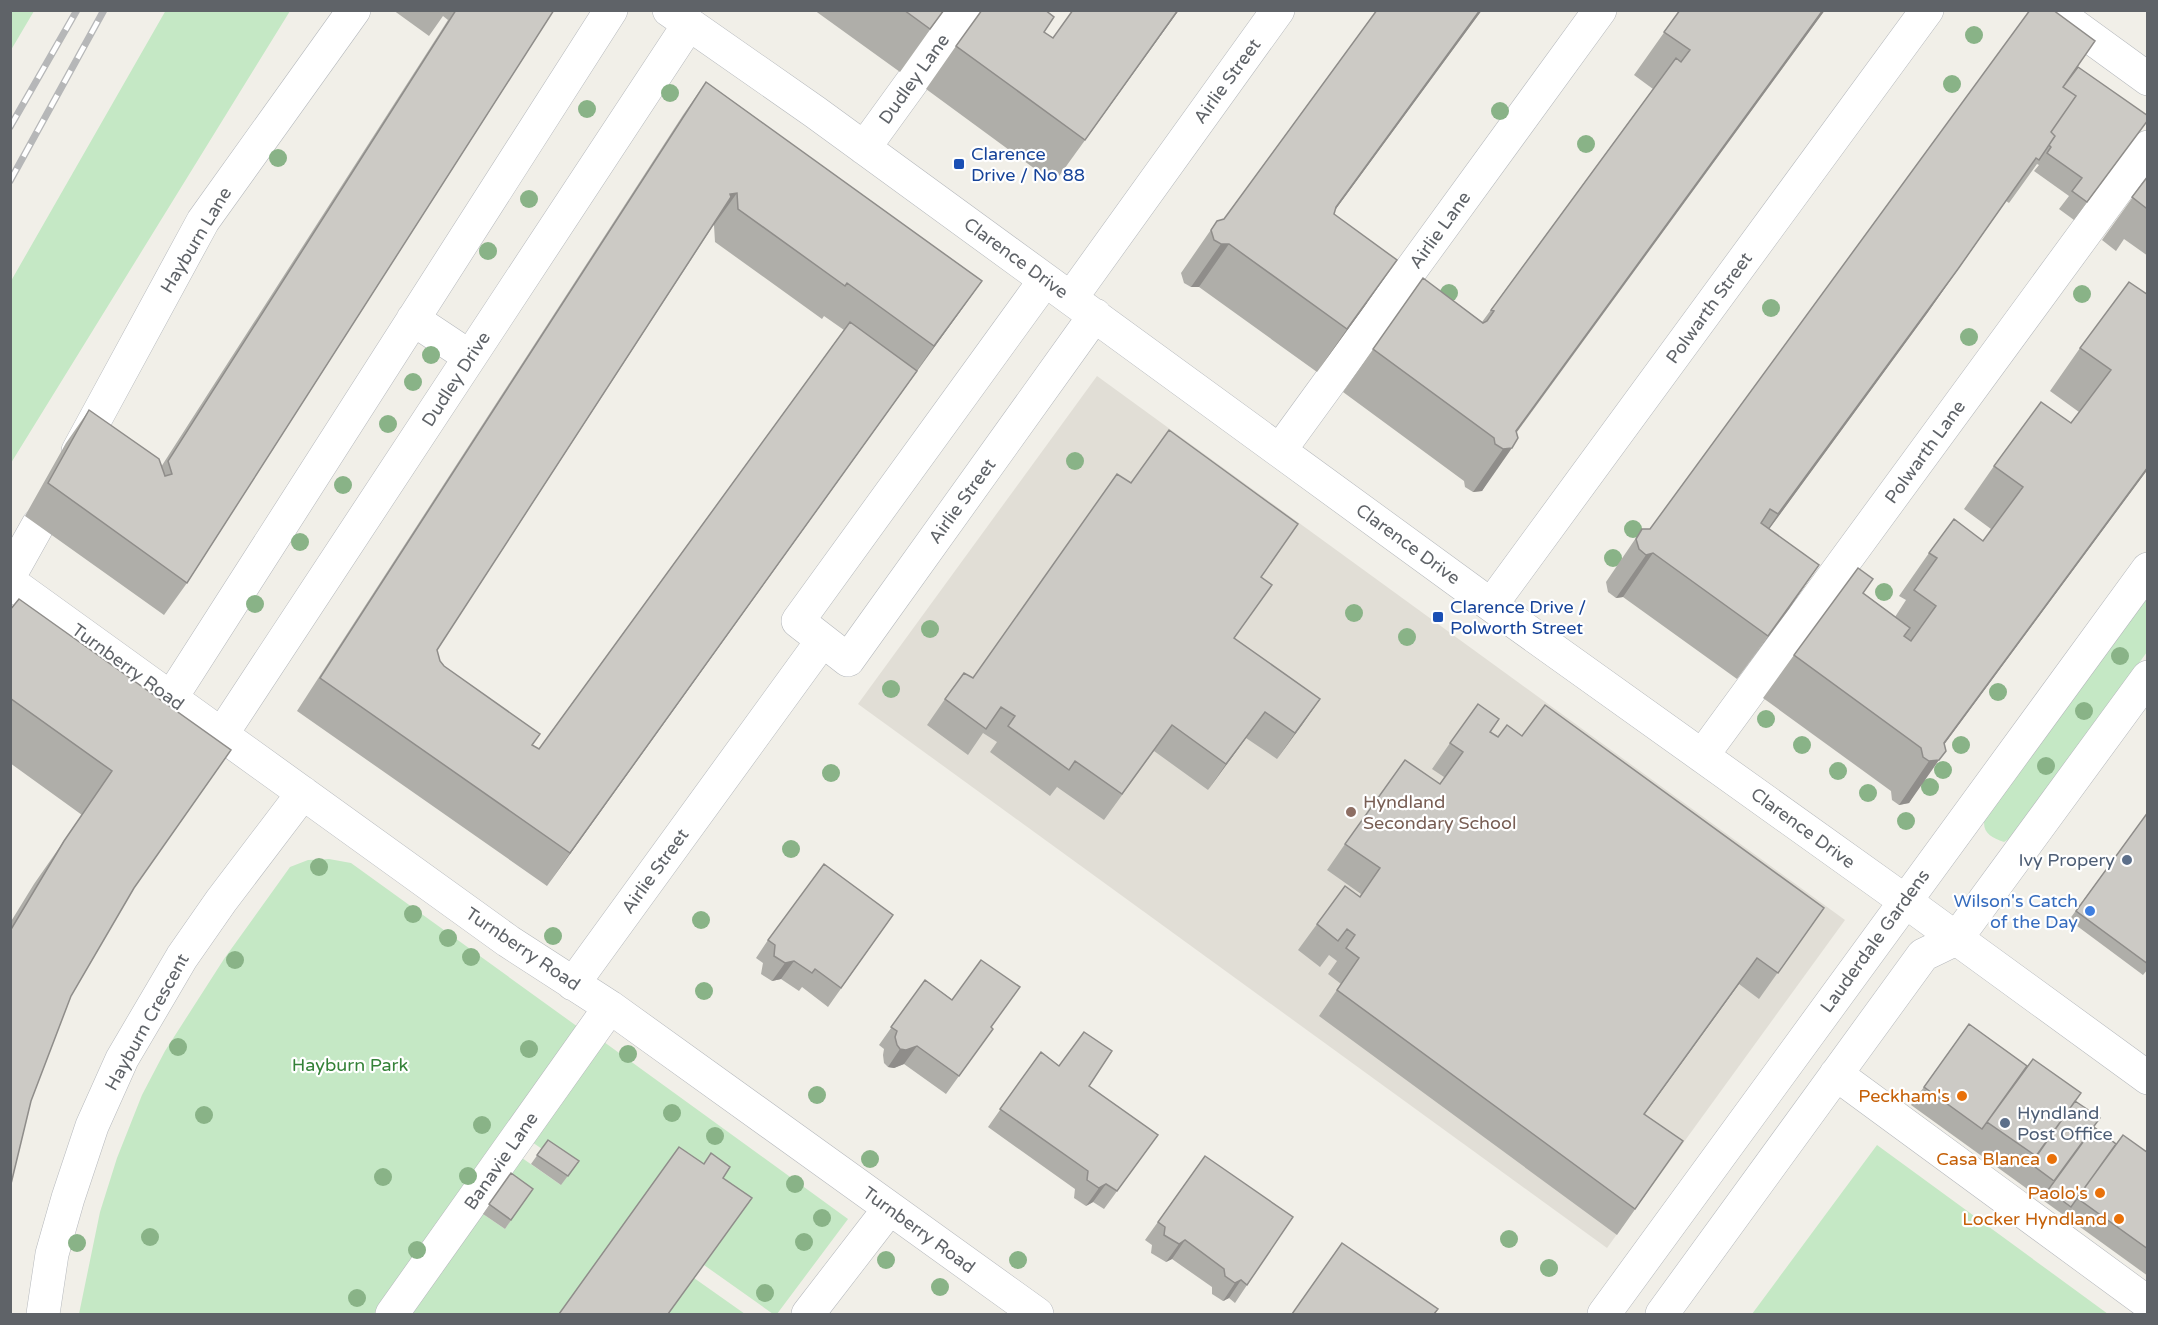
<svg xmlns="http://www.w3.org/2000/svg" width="2158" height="1325" viewBox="0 0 2158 1325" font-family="'Varela Round',sans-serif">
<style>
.education{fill:#e1ded6}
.green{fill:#c5e8c5}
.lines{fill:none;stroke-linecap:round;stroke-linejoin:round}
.minor-casing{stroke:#b5b8bc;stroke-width:34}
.minor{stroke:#fff;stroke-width:33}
.rail-casing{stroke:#b6b7b8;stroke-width:7}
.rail{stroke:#fff;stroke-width:4.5;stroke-dasharray:14;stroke-linecap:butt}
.tree{fill:#89b387}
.wall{fill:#afaea9;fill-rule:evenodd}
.shaded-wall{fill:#8f8d8a}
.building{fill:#cccac5;stroke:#8f8d8a;stroke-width:1.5}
.transit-dot{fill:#1a4fb4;stroke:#fff;stroke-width:2}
.education-dot{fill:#8d6e63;stroke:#fff;stroke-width:2}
.service-dot{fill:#5c6f8a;stroke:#fff;stroke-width:2}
.shop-dot{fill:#3f7fe0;stroke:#fff;stroke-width:2}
.food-dot{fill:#e8710a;stroke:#fff;stroke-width:2}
.labels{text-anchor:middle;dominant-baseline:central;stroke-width:4.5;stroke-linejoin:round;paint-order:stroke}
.street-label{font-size:18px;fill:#5f6368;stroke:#fff}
.transit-label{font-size:18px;fill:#164399;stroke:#fff;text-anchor:start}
.education-label{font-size:18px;fill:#785e54;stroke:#fff;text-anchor:start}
.service-label{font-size:18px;fill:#4e5e75;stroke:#fff;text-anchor:end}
.shop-label{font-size:18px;fill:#366cbe;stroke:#fff;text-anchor:end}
.park-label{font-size:18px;fill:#348238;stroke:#fff}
.food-label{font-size:18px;fill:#c56008;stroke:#fff;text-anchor:end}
</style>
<rect width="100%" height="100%" fill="#f1efe8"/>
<!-- education -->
<path class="education" d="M1097 376 1845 920 1607 1248 858 704Z"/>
<!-- green -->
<path class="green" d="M11 10 34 11 11 50 10 11Z
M166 10 290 11 11 463V281Z
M2147 595V652L2012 837 2004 842C1990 837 1981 832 1985 816Z
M329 859 351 863 578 1027 374 1314H79L100 1212 117 1158 142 1095 165 1051 224 959 290 867 308 860Z
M604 1042 848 1219 777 1314H773L704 1265 733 1224 559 1314H411L483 1214 505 1229 526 1198 505 1182 522 1158 561 1185 542 1149 532 1142Z
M1877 1145 2108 1314H1752Z
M694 1278 745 1314H668Z"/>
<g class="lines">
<!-- minor casing -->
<g class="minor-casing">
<path id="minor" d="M669 10 815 112 1491 605 1905 901 2148 1078
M2053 10 2148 79
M864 148 964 10
M1045 280 798 621 848 660 1095 315
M1071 298 1278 10
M413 319 470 357
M1280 450 1600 10
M78 451 203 221 354 10
M10 575 38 525
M10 582 508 941 610 1007 1037 1314
M1491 605 1927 10
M171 698 611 10
M222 734 689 24
M1702 756 2148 147
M573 984 822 641
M1836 1074 2148 1303
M43 1314 52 1254 68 1198 92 1126 122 1059 182 957 221 901 303 793
M392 1314 610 1007
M808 1314 889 1209
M1604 1314 2148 569
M1662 1314 1923 955 1956 939 2148 677"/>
</g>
<!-- minor -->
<use href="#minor" class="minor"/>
<!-- rail casing -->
<g class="rail-casing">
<path id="rail" d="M10 127 77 10
M10 181 104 10"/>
</g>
<!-- rail -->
<use href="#rail" class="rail"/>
</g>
<!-- trees -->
<g class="tree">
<circle cx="1974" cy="35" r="9"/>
<circle cx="1952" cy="84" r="9"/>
<circle cx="670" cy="93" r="9"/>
<circle cx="587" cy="109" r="9"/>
<circle cx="1500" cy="111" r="9"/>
<circle cx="1586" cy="144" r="9"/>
<circle cx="278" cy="158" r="9"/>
<circle cx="529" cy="199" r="9"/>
<circle cx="488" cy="251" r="9"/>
<circle cx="1449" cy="293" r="9"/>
<circle cx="2082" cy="294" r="9"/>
<circle cx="1771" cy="308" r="9"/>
<circle cx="1969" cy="337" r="9"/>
<circle cx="431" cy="355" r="9"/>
<circle cx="413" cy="382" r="9"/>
<circle cx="388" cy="424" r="9"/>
<circle cx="1075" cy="461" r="9"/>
<circle cx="343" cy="485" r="9"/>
<circle cx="1633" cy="529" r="9"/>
<circle cx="300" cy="542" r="9"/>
<circle cx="1613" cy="558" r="9"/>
<circle cx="1884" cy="592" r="9"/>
<circle cx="255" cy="604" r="9"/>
<circle cx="1354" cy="613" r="9"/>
<circle cx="930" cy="629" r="9"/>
<circle cx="1407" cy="637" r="9"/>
<circle cx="2120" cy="656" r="9"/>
<circle cx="891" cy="689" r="9"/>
<circle cx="1998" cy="692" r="9"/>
<circle cx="2084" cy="711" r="9"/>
<circle cx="1766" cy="719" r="9"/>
<circle cx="1802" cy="745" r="9"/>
<circle cx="1961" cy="745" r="9"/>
<circle cx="2046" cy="766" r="9"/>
<circle cx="1943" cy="770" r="9"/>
<circle cx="1838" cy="771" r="9"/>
<circle cx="831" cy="773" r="9"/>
<circle cx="1930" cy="787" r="9"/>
<circle cx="1868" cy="793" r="9"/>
<circle cx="1906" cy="821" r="9"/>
<circle cx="791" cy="849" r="9"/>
<circle cx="319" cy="867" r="9"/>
<circle cx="413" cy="914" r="9"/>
<circle cx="701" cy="920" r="9"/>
<circle cx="553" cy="936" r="9"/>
<circle cx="448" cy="938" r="9"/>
<circle cx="471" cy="957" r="9"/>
<circle cx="235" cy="960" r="9"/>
<circle cx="704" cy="991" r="9"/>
<circle cx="178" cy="1047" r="9"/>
<circle cx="529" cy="1049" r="9"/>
<circle cx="628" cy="1054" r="9"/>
<circle cx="817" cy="1095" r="9"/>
<circle cx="672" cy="1113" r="9"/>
<circle cx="204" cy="1115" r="9"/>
<circle cx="482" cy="1125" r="9"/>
<circle cx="715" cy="1136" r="9"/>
<circle cx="870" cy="1159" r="9"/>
<circle cx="468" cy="1176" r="9"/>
<circle cx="383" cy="1177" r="9"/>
<circle cx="795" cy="1184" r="9"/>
<circle cx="822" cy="1218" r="9"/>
<circle cx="150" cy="1237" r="9"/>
<circle cx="1509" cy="1239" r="9"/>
<circle cx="804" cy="1242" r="9"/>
<circle cx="77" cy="1243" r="9"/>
<circle cx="417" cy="1250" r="9"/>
<circle cx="886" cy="1260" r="9"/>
<circle cx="1018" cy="1260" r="9"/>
<circle cx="1549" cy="1268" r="9"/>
<circle cx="940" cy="1287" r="9"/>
<circle cx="765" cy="1293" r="9"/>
<circle cx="357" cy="1298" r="9"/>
</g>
<!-- wall -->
<path class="wall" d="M393 10H554L187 583 164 615 25 516 66 443 89 410 161 467 448 20 443 16 429 36Z
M814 10H944L900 72Z
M1179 10 1054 183 926 89 956 46 1044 32 1053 38Z
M1377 10H1482L1335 210 1334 214 1367 303 1317 372 1199 287H1191L1184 283 1181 273 1217 221 1224 219Z
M1680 10H1825L1517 432 1482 491 1473 492 1465 487 1464 481 1343 392 1423 278 1482 322 1653 89 1634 75Z
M2078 67 2148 120 2074 220 2059 209 2069 196 2034 171 2039 165 2037 164 2009 203 2006 201 1928 312 1769 529 1819 565 1737 679 1623 597 1616 598 1608 592 1606 582 1642 529H1650Z
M706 82 982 281 547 886 297 711 683 115ZM714 225 715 242 822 319 824 316 844 330 539 749 532 745 444 666 440 661 437 650 713 226Z
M2148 176V256L2124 239 2116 251 2102 240Z
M2148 293V469L1944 744 1909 803 1899 805 1892 800 1891 791 1763 698 1794 655 1863 593 1895 617 1906 600 1899 596 1929 553 1983 541 1991 529 1964 509 1994 466 2071 423 2079 412 2050 391 2080 348Z
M1131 483 1261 577 1234 639 1320 699 1277 759 1246 738 1208 790 1154 751 1104 820 1057 787 1050 796 990 752 997 742 983 733 968 755 927 725 945 699 973 678Z
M10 610 231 750 131 892 71 996 31 1101 10 1188V923L34 884 82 815 10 763Z
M1490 732 1498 737 1522 736 1824 908 1759 999 1739 984 1644 1114 1683 1141 1617 1235 1319 1016 1341 984 1328 974 1337 961 1329 955 1320 967 1298 950 1317 924 1360 897 1361 894 1327 870 1345 844 1440 784 1444 777 1432 769 1450 743Z
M2148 812V969L2143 975 2069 920Z
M893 915 828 1007 802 987 799 991 781 979 772 981 761 974 763 963 756 958 768 940Z
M925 980 993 1029 946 1094 904 1064 894 1068 888 1067 884 1063 883 1055 884 1049 879 1045Z
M1969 1024 2075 1101 2093 1128 2116 1144 2148 1153V1276L1911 1105Z
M1041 1052 1059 1066 1158 1135 1104 1209 1093 1202 1086 1206 1074 1198 1075 1189 988 1127Z
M548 1140 579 1161 561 1185 531 1164Z
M1205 1156 1247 1285 1235 1303 1229 1298 1223 1301 1212 1294V1287L1172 1259 1166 1262 1151 1253 1152 1245 1145 1240Z
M511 1173 533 1189 505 1229 483 1214Z"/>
<!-- shaded-wall -->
<path class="shaded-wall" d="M1178 10H1179L1054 183 1085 140Z
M1480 10H1482L1305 251 1336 207Z
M1823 10H1825L1504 449 1512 448 1482 491 1473 492 1503 449Z
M2036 158 1928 312 1748 558 1778 514Z
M737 193 714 225 707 227 730 194Z
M1221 244H1229L1199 287H1191Z
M1397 260 1367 303 1317 372 1347 329Z
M982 281 959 313 911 379 934 346Z
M917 371 894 403 547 886 570 853Z
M2148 467V469L1932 761 1939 760 1909 803 1899 805 1929 761Z
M1653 553 1623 597 1616 598 1646 555Z
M1819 565 1789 609 1737 679 1768 636Z
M1320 699 1302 725 1277 759 1295 733Z
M1265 712 1208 790 1226 764Z
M1757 958 1739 984 1626 1140 1644 1114Z
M794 961 781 979 772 981 785 963Z
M917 1046 904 1064 894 1068 888 1067 900 1049Z
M1106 1184 1093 1202 1086 1206 1099 1188Z
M1185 1240 1172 1259 1166 1262 1179 1244Z
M1241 1280 1229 1298 1223 1301 1235 1283Z"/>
<!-- building -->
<path class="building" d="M456 10H554L187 583 48 483 89 410 159 459 165 476 172 474 168 461Z
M904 10H944L930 29Z
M982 10H1045L1054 17 1044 32 1053 38 1073 10H1178L1085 140 956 46Z
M1377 10H1480L1336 207 1334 214 1397 260 1347 329 1229 244H1221L1214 240 1211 230 1217 221 1224 219Z
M1680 10H1823L1516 431 1518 438 1512 448 1503 449 1495 444 1494 438 1373 349 1423 278 1483 323 1487 321 1494 311 1491 310 1676 58 1681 62 1690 50 1664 32Z
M2030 10H2053L2095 41 2063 87 2076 96 2051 132 2055 136 2039 160 2036 158 1958 269 1778 514 1770 509 1761 523 1819 565 1768 636 1653 553 1646 555 1639 549 1636 539 1642 529H1650Z
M2078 67 2148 116V120L2087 202 2072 191 2082 178 2047 153 2051 147 2049 145 2055 136 2051 132 2076 96 2063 87Z
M706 82 982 281 934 346 847 283 845 286 738 209 737 193 730 194 731 197 437 650 440 661 444 666 540 734 532 745 539 749 850 322 917 371 570 853 320 678Z
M2148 176V205L2146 208 2132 197Z
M2129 282 2148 295V467L1944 743 1946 751 1939 760 1929 761 1923 757 1921 748 1794 655 1858 568 1873 579 1863 593 1910 628 1904 636 1911 641 1936 606 1914 590 1937 558 1929 553 1954 519 1983 541 2023 487 1994 466 2041 402 2071 423 2111 370 2080 348Z
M1169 430 1298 524 1261 577 1272 585 1234 638 1320 699 1295 733 1265 712 1226 764 1172 725 1122 794 1075 761 1069 770 1008 726 1015 716 1001 707 986 729 945 699 964 673 973 678 1117 474 1131 483Z
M19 599 231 750 134 888 71 996 31 1101 10 1188V931L64 841 112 771 10 698V610Z
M1478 704 1499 719 1490 732 1498 737 1507 725 1522 736 1545 705 1824 908 1778 973 1757 958 1644 1114 1683 1141 1635 1209 1337 990 1359 958 1346 948 1355 935 1347 929 1338 941 1317 924 1345 886 1360 897 1380 868 1345 844 1405 760 1440 784 1463 752 1450 743Z
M2148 812V964L2076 911Z
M824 864 893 915 841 988 815 969 812 973 794 961 785 963 774 956 775 945 768 940Z
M981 960 1020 987 991 1027 993 1029 959 1076 917 1046 906 1050 900 1049 897 1045 895 1037 897 1031 891 1027 925 980 952 1000Z
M1969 1024 2027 1066 1982 1129 1924 1087Z
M1084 1032 1112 1051 1089 1086 1158 1135 1117 1191 1106 1184 1099 1188 1087 1180 1088 1171 1000 1109 1041 1052 1059 1066Z
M2033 1059 2081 1093 2036 1156 1987 1122Z
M2075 1101 2100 1118 2054 1181 2031 1164Z
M2094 1127 2116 1144 2071 1207 2048 1190Z
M2123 1135 2148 1153V1249L2077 1198Z
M548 1140 579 1161 568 1176 537 1155Z
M679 1147 704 1164 711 1153 730 1167 723 1178 752 1198 668 1314H559Z
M1205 1156 1293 1217 1247 1285 1241 1280 1235 1283 1225 1276 1224 1269 1185 1240 1179 1244 1164 1235 1165 1227 1158 1222Z
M511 1173 533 1189 511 1220 489 1204Z
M1342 1243 1438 1309 1434 1314H1292Z"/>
<!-- markers -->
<g class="transit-dot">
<rect x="953" y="158" width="12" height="12" rx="3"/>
<rect x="1432" y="611" width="12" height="12" rx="3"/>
</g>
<circle class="education-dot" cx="1351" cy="812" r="6"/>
<g class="service-dot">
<circle cx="2127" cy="860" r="6"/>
<circle cx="2005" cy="1123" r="6"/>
</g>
<circle class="shop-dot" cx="2090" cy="911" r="6"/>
<g class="food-dot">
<circle cx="1962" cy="1096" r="6"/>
<circle cx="2052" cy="1159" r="6"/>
<circle cx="2100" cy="1193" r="6"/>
<circle cx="2119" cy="1219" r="6"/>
</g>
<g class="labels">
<!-- street labels -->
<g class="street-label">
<text transform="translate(914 79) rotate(-54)">Dudley Lane</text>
<text transform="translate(1227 81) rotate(-54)">Airlie Street</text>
<text transform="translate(1440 230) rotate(-54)">Airlie Lane</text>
<text transform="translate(196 240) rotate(-59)">Hayburn Lane</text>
<text transform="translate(1016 258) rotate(36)">Clarence Drive</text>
<text transform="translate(1709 308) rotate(-54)">Polwarth Street</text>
<text transform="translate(456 379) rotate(-57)">Dudley Drive</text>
<text transform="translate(1925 452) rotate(-54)">Polwarth Lane</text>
<text transform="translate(962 501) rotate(-54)">Airlie Street</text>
<text transform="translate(1408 544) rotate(36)">Clarence Drive</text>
<text transform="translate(128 667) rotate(36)">Turnberry Road</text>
<text transform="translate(1803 828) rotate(36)">Clarence Drive</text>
<text transform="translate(655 871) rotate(-54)">Airlie Street</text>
<text transform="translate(1875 941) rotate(-54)">Lauderdale Gardens</text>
<text transform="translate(523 949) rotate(34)">Turnberry Road</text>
<text transform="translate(147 1022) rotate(-61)">Hayburn Crescent</text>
<text transform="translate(501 1161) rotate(-55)">Banavie Lane</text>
<text transform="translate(919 1230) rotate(36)">Turnberry Road</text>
</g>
<!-- transit labels -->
<g class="transit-label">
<text x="971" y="154">Clarence<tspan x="971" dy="21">Drive / No 88</tspan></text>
<text x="1450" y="607">Clarence Drive /<tspan x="1450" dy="21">Polworth Street</tspan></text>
</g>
<!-- education labels -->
<g class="education-label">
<text x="1363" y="802">Hyndland<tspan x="1363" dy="21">Secondary School</tspan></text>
</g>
<!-- service labels -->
<g class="service-label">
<text x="2115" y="860">Ivy Propery</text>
<text x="2017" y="1113" text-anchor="start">Hyndland<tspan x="2017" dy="21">Post Office</tspan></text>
</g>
<!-- shop labels -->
<g class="shop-label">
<text x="2078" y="901">Wilson's Catch<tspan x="2078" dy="21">of the Day</tspan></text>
</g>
<!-- park labels -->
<g class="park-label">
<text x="350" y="1065">Hayburn Park</text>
</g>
<!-- food labels -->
<g class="food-label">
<text x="1950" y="1096">Peckham's</text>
<text x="2040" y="1159">Casa Blanca</text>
<text x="2088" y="1193">Paolo's</text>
<text x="2107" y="1219">Locker Hyndland</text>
</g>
</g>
<!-- border -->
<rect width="2158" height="1325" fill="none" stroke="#5f6368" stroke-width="24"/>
</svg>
